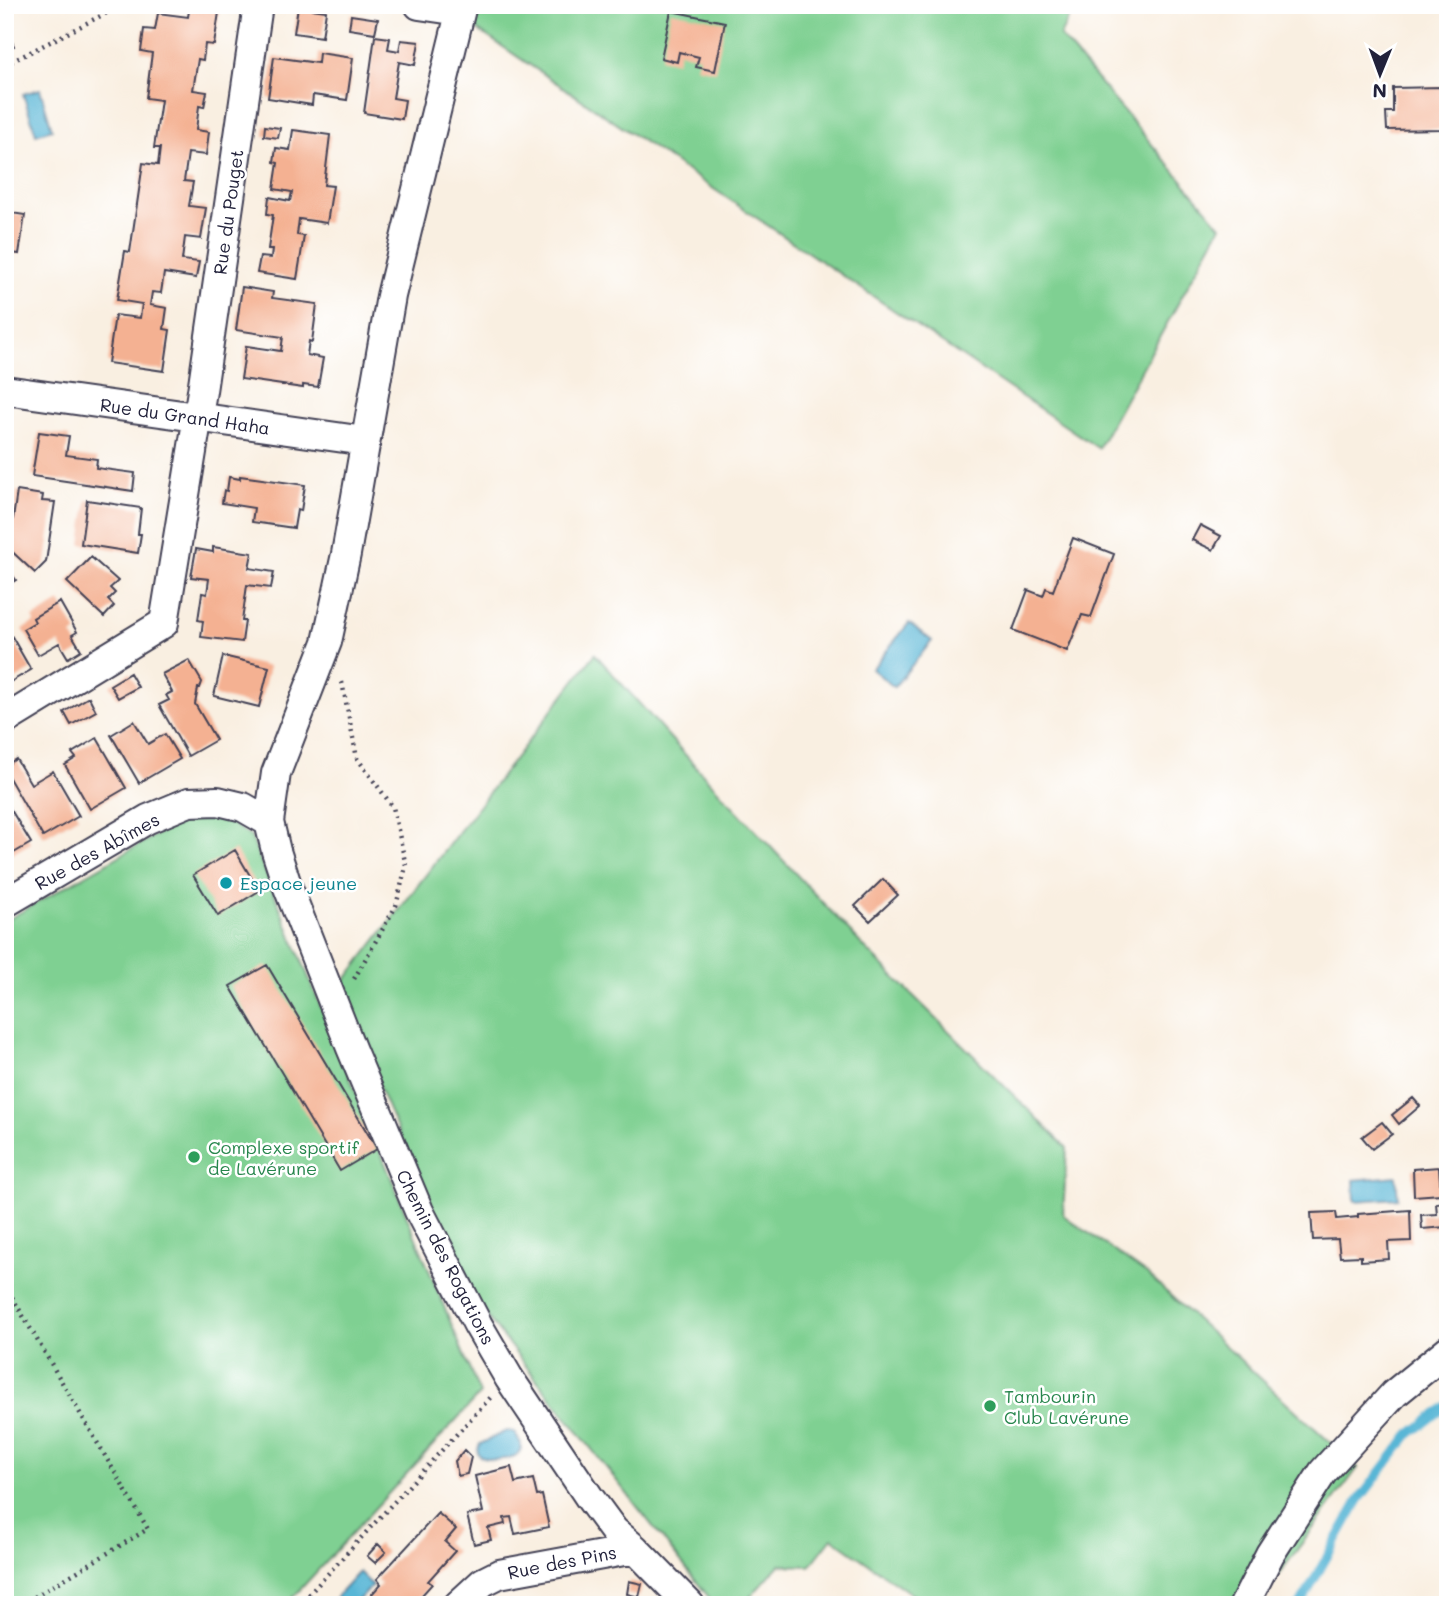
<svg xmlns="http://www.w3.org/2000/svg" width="1453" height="1610" viewBox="0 0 1453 1610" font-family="Mali,sans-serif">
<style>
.green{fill:#7fd092;stroke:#507966;stroke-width:2}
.water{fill:#58b6d6;stroke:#3d6c88;stroke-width:2}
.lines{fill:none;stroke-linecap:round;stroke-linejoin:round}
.stream{stroke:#58b6d6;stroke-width:9}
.building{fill:#f4b192}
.minor-casing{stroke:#424154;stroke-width:32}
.path{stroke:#424154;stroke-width:4.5;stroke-dasharray:2 5;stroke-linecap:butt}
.minor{stroke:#fff;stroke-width:28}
.culture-dot{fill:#0f9aa8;stroke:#fff;stroke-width:2.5}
.leisure-dot{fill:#2e9e5b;stroke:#fff;stroke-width:2.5}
.labels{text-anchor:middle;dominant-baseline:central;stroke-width:5;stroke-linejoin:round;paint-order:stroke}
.street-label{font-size:18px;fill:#22223b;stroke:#fff}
.culture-label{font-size:18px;fill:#0d838f;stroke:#fff;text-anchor:start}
.leisure-label{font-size:18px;fill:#27864d;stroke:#fff;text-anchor:start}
</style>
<rect width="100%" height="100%" fill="#fff"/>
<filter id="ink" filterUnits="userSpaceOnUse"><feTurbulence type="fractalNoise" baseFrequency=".0143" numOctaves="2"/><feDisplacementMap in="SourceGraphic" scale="14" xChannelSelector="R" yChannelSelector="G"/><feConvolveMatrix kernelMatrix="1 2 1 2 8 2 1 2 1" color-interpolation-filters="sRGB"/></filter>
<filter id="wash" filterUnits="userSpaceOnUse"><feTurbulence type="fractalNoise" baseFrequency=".00686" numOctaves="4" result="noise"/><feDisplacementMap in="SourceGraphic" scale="28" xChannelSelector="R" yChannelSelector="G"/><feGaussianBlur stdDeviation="1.57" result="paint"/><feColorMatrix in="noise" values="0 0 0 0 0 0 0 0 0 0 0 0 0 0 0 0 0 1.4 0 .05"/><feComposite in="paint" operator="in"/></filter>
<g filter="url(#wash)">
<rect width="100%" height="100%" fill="#f9efe1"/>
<!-- green -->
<path class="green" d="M480 5H1075L1060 36 1221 226 1098 448 475 28Z
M595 654 698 769 865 948 1067 1148 1063 1215 1148 1275 1358 1468 1256 1605H927L832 1538 810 1566 779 1565 743 1605H715L469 1294 337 991Z
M186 818H224L251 837 480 1394 286 1605H5V921Z"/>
<!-- water -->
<path class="water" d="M40 89 52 129 36 134 23 94Z
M909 623 932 641 894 687 872 669Z
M1396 1176 1398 1198 1355 1201 1354 1180Z
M506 1431 514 1432 521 1444V1449C519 1453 517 1456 512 1457 501 1461 469 1463 480 1444Z
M359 1572 372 1585 354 1605H337L336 1599 338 1595Z"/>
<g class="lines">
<!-- stream -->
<path class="stream" d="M1300 1605 1359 1500 1408 1436 1448 1405"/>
</g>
<g id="blocks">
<!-- building -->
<path class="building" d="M5 5H12L8 33 14 46 5 50Z
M190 5 220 6 214 45 205 44 203 60 198 59 193 90 207 92 204 107 199 106 196 130 209 132 206 155 188 153 184 181 193 182 189 206 206 208 201 239 185 237 182 260 199 262 196 278 164 273 161 293 152 292 150 305 167 308 164 329 170 330 164 371 108 363 115 315 140 318 142 304 117 300 125 251 130 252 143 163 158 165 160 148H154L161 100 146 98 152 53 141 51 144 29 155 30 158 13 188 17Z
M298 7 326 11 322 37 294 33Z
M671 11 725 22 715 71 696 67 699 57 679 52 677 62 661 58Z
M351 15 378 19 375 33 349 29Z
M375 36 390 38 388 49 399 51 401 40 419 42 415 65 399 62 393 98 405 100 402 119 364 113Z
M319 53 353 58 347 100 313 95 312 105 268 98 274 57 318 63Z
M1442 87V92H1448L1447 126H1442V129L1387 130 1386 112H1393V88Z
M265 126 280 128 278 138 264 136Z
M293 130 330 135 324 185 333 186 327 223 299 219 297 235 304 236 297 279 257 273 260 257 271 258 272 249H268L273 215 267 214 269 197 290 201 292 192 274 189 278 163 274 162 276 148 290 150Z
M5 212 25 215 19 254 5 252Z
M242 287 273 292 272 298 317 304 312 342 309 341 307 355 323 358 318 387 303 385V388L241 379 246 346 281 351 283 337 236 330Z
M39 432 69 436 66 455 97 459 96 468 135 473 133 491 32 476Z
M240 476 305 485 301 511 297 510 294 528 252 522 254 508 222 503 224 490 227 491 229 477 240 479Z
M17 491 43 495 42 501 55 502 46 562 35 573 5 545V523L7 525 13 519Z
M87 500 141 508 138 534H141L138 553 81 544Z
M1200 525 1221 536 1213 550 1192 540Z
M1073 538 1114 554 1091 617 1082 615 1067 651 1013 630 1028 590 1043 596 1046 588 1053 591Z
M213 547 252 553 249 568 274 572 271 588 247 585 242 621H245L242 642 201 637 203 621 198 620 202 593 207 594 209 579 191 577 196 549 213 552Z
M91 557 118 581 110 588 115 593 108 600 114 606 104 617 67 582Z
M5 564 16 580 5 587Z
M60 602 77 632 72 635 81 650 68 658 59 643 38 655 23 629 35 622 33 618Z
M11 635 31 670 5 685V639Z
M223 656 269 667 259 707 214 696Z
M189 660 202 682 200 688H198L195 704 216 740 188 756 159 705 169 700 166 695 172 692 162 674Z
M130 673 138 687 118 698 110 685Z
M89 697 96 711 71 725 64 712Z
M134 721 148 744 165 734 180 759 139 783 111 735Z
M97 738 126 788 90 809 65 765 76 758 72 753Z
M16 759 31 784 53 771 79 816 43 837 5 771V766Z
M5 800 31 843 5 858Z
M235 850 259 891 218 916 193 875Z
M883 879 898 895 870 921 855 906Z
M267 965 377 1149 340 1171 230 986Z
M1413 1098 1420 1106 1399 1124 1392 1115Z
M1382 1122 1392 1134 1372 1149 1362 1137Z
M1439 1167 1441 1194 1414 1196 1413 1169Z
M1444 1202 1446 1227 1422 1229 1421 1215 1437 1214 1436 1203Z
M1410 1210 1411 1241 1388 1242 1389 1259 1361 1261V1256L1340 1257 1338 1239 1313 1240 1311 1213 1336 1212 1337 1219 1358 1217V1214Z
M464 1450 471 1457 467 1474 458 1476 455 1461Z
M511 1467 515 1483 533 1479 537 1496 542 1495 549 1527 515 1534 511 1517 504 1518 505 1524 488 1528 491 1540 474 1544 467 1515 483 1512 475 1476Z
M438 1513 456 1529 445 1542 455 1551 428 1581 432 1584 413 1605H362L381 1584 377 1579Z
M378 1544 386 1552 375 1563 367 1556Z
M629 1581 642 1584 639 1597 627 1594Z"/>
</g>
</g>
<g filter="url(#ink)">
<use href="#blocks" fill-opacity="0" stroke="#424154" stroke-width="2"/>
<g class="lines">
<!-- minor casing -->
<g class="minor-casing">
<path id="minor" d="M419 5 453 10
M462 5 391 296 346 554 327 642 276 773 269 822 276 851 287 885 351 1048 419 1211 478 1325 509 1378 589 1497 614 1531 635 1549 690 1605
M5 390 365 441
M5 720 164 623 202 391 258 5
M5 903 148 819 189 802 218 801 243 807 269 822
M458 1605 483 1582 499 1574 635 1549
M1244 1605 1270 1554 1323 1472 1394 1394 1448 1350"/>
</g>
<!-- path -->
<path class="path" d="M5 65 122 5
M342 682 357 758 393 807 406 866 396 906 354 979
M5 1285 148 1529 21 1605
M299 1605 491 1397"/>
<!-- minor -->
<use href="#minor" class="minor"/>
</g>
</g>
<!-- markers -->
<circle class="culture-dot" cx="226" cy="883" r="7"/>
<g class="leisure-dot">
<circle cx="194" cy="1157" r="7"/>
<circle cx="990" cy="1406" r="7"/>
</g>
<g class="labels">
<!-- street labels -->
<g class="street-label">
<text transform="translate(228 212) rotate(-82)">Rue du Pouget</text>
<text transform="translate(185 416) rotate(8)">Rue du Grand Haha</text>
<text transform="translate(97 851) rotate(-29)">Rue des Abîmes</text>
<text transform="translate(446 1257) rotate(63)">Chemin des Rogations</text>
<text transform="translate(562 1562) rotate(-11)">Rue des Pins</text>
</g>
<!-- culture labels -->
<g class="culture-label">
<text x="240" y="883">Espace jeune</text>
</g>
<!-- leisure labels -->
<g class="leisure-label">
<text x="208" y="1147">Complexe sportif<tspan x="208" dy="21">de Lavérune</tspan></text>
<text x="1004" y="1396">Tambourin<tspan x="1004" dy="21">Club Lavérune</tspan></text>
</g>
</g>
<!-- margin -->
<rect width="1453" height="1610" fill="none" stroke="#fff" stroke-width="28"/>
<!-- north arrow -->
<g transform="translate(1380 74) rotate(181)" stroke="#ffffff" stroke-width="5" paint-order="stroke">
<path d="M0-5L12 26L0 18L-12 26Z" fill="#22223b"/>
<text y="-10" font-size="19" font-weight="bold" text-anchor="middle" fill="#22223b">N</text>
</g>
</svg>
